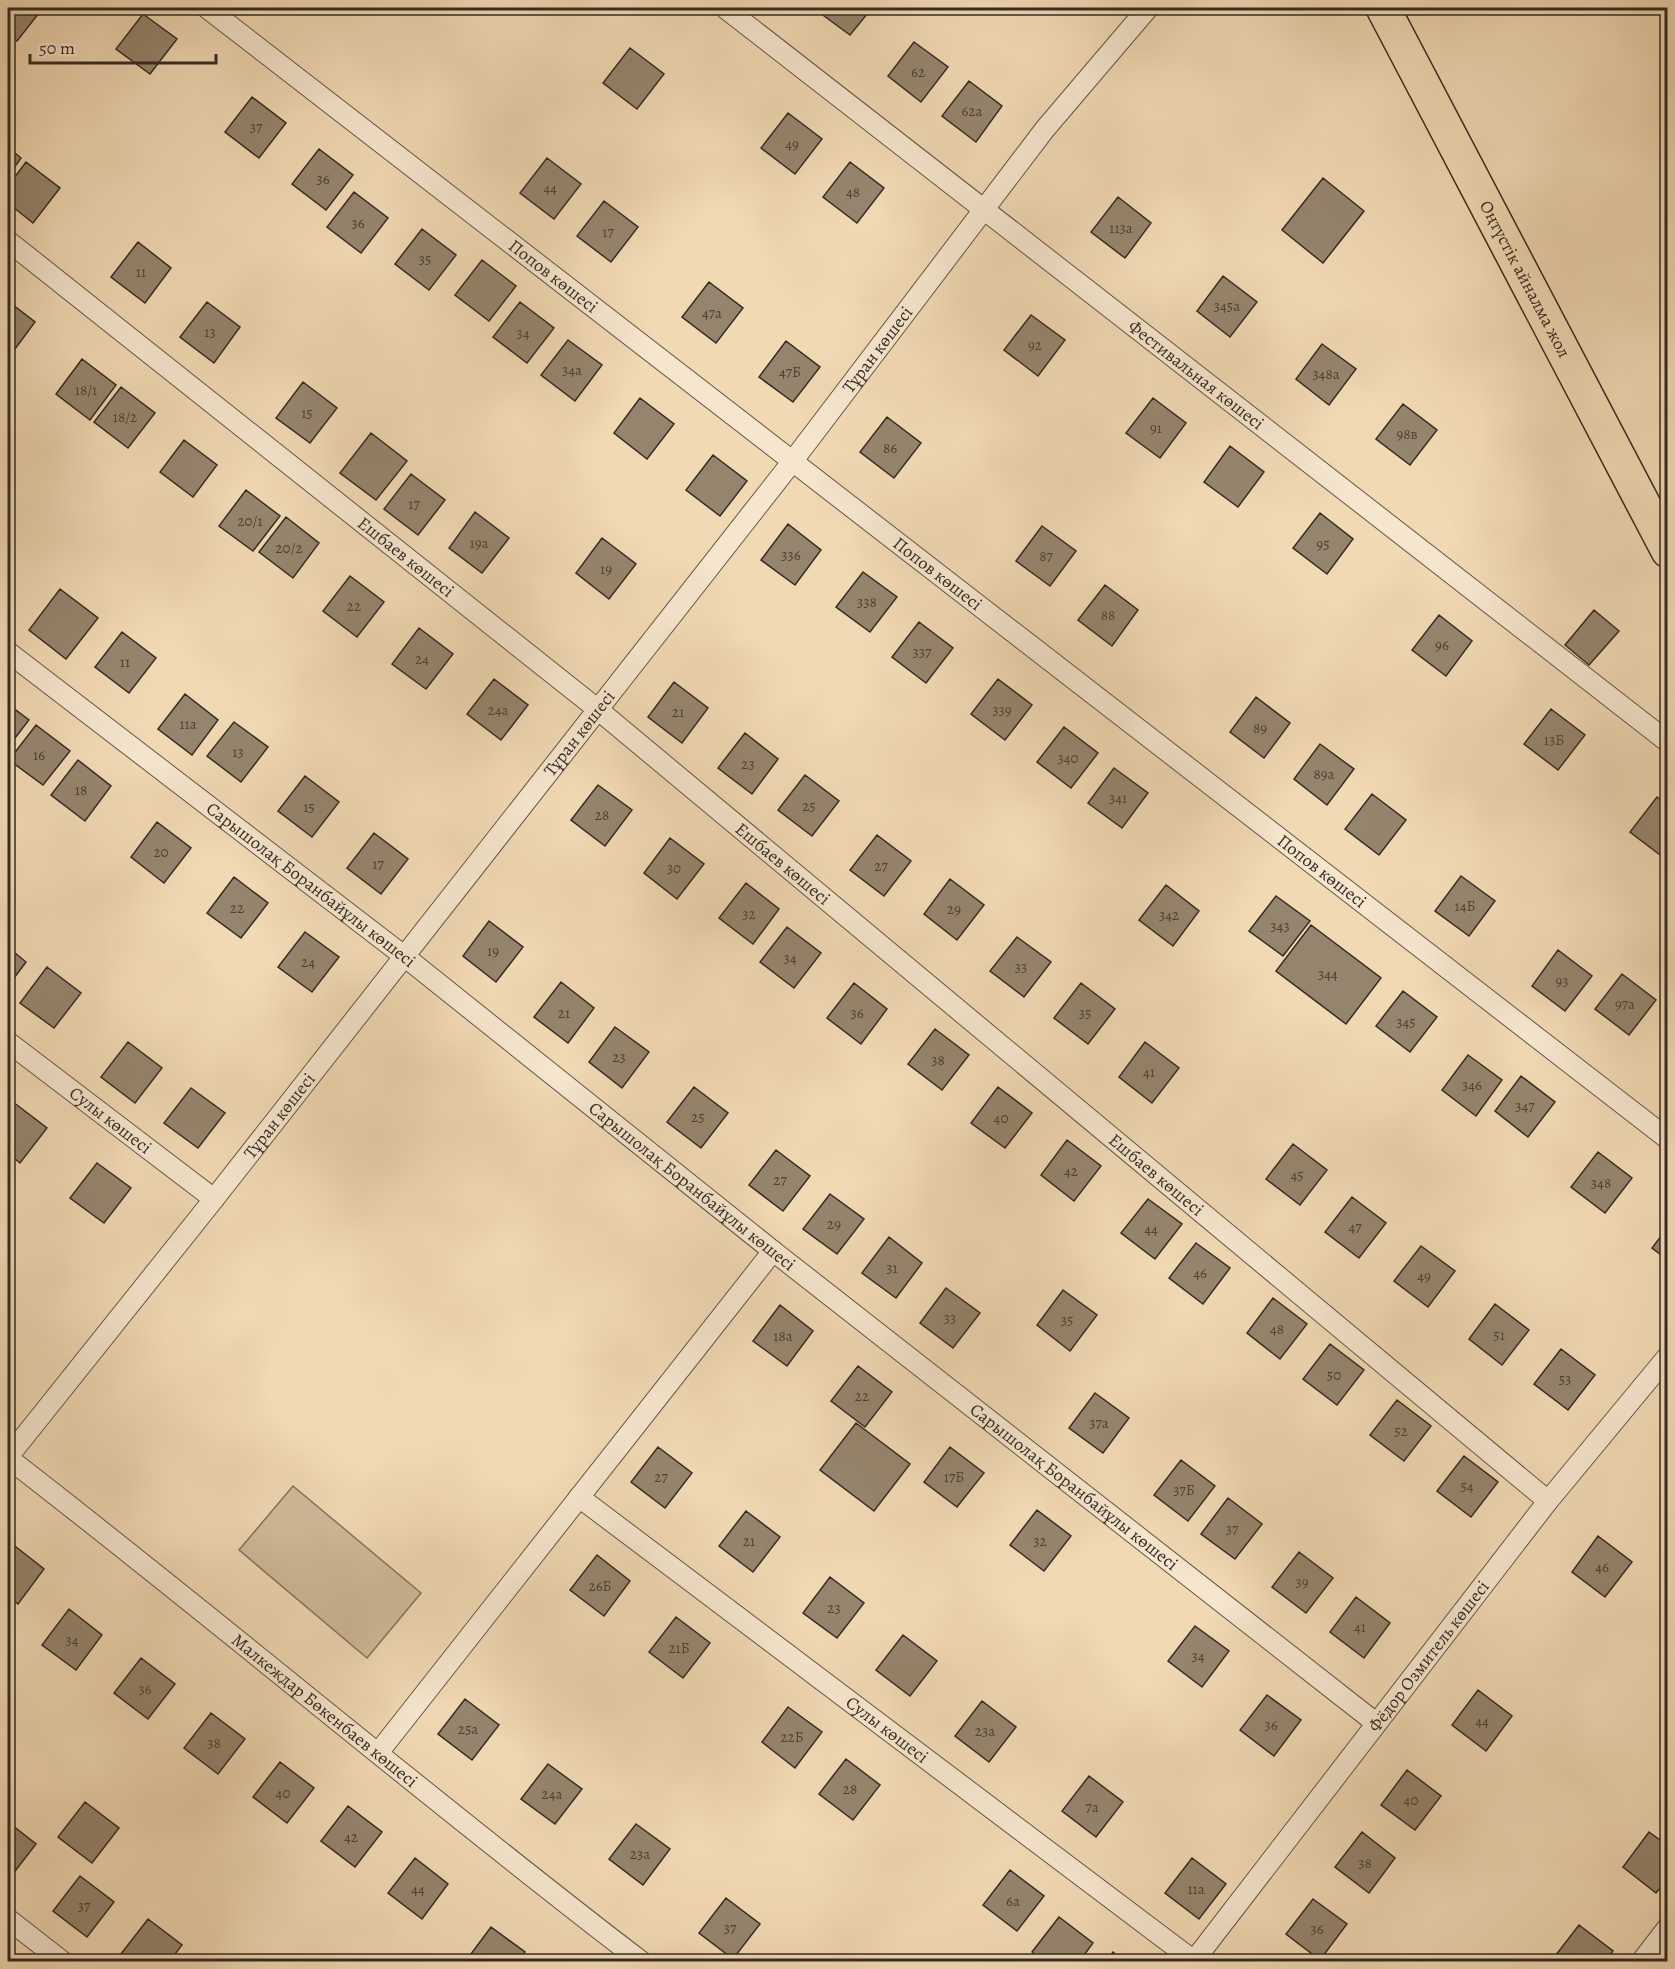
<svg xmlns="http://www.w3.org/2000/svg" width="1675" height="1969" viewBox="0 0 1675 1969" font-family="Alegreya,serif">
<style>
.green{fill:#d1bb9b;stroke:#82735e;stroke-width:1.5}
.building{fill:#96856e;stroke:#342b22;stroke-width:1.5}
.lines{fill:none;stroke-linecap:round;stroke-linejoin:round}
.street-casing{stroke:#635646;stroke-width:22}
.highway-casing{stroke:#342b22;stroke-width:36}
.street{stroke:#f6e6ce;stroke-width:20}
.highway{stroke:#f1d9b4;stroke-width:33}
.labels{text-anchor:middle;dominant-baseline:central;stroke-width:6;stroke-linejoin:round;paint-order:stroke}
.number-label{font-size:15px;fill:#4c4235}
.street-label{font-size:18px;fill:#342b22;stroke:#f6e6ce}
</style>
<rect width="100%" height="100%" fill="#f1d9b4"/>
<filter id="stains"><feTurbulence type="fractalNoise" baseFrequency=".00333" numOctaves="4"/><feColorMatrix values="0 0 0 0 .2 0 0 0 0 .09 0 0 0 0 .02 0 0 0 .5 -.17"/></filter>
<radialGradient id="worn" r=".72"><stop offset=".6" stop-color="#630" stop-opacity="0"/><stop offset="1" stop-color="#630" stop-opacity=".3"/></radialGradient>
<!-- green -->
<path class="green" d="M293 1486 421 1593 367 1658 239 1550Z"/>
<!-- building -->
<path class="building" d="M8 8H43L17 41 8 34Z
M818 8H872L850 35 816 10Z
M143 14 177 39 150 74 116 49Z
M914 42 948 67 921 102 888 76Z
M630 48 664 74 637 109 603 83Z
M969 81 1002 106 976 142 942 116Z
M252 97 286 123 259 158 225 132Z
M788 113 822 139 795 174 761 148Z
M8 147 21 158 8 176Z
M319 149 353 175 326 210 292 184Z
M547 158 581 184 554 219 520 193Z
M26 162 60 188 33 223 8 203V186Z
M850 162 884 188 857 223 823 197Z
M1323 178 1364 211 1323 263 1282 230Z
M354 192 388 218 361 253 327 227Z
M1118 197 1151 223 1125 258 1091 232Z
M604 201 638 227 611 262 577 236Z
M422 229 456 255 429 290 395 264Z
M138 242 171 268 145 303 111 277Z
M482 260 516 286 489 321 455 295Z
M1223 276 1257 302 1230 337 1197 311Z
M709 282 743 308 716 343 682 317Z
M8 301 35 322 9 357 8 356Z
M207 302 240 327 214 363 180 337Z
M520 302 554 328 527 363 493 337Z
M1031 315 1065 340 1038 376 1004 350Z
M568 340 602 365 575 401 541 375Z
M786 341 820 367 793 402 759 377Z
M1322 344 1356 369 1329 405 1296 379Z
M82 359 116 385 90 420 56 394Z
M303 382 337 408 310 443 276 418Z
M121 387 155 413 128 448 94 422Z
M640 398 674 424 647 459 614 433Z
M1153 398 1186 423 1160 458 1126 433Z
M1403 404 1437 430 1410 465 1376 439Z
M887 417 921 443 894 478 860 452Z
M371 433 407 461 376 500 340 473Z
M184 440 217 465 193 497 160 472Z
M1230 446 1264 472 1238 507 1204 482Z
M713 455 747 481 720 516 686 490Z
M411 474 445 500 418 535 384 509Z
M246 490 280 516 253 551 219 526Z
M475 512 509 538 482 573 449 548Z
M1320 513 1353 539 1327 574 1293 548Z
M286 517 319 543 293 578 259 552Z
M788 524 821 550 795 585 761 560Z
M1042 526 1076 551 1050 586 1016 561Z
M602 538 636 564 609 599 576 573Z
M8 545 14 550 8 559Z
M863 572 897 597 870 632 836 607Z
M350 576 384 602 357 637 323 611Z
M1105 585 1138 610 1112 646 1078 620Z
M60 589 98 618 66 659 29 630Z
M1594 610 1619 631 1589 665 1565 645Z
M1439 615 1472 641 1446 676 1412 650Z
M919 622 953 648 926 683 892 657Z
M419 628 453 654 426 689 392 664Z
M122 632 156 658 129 693 95 667Z
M494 679 528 705 501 740 467 714Z
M998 679 1032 705 1005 740 971 714Z
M674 682 708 708 682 743 648 717Z
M185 694 218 720 192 755 158 729Z
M1256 697 1290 723 1264 758 1230 732Z
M8 704 29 720 8 747Z
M1551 709 1585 735 1558 770 1524 744Z
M234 722 268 747 241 782 207 756Z
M36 725 70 751 43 785 9 760Z
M1064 727 1098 753 1071 788 1037 762Z
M745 733 778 759 752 794 718 768Z
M1320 744 1354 769 1327 805 1294 779Z
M78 760 111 786 85 821 51 795Z
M1114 768 1148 793 1122 828 1088 803Z
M805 775 839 801 812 836 778 810Z
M305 776 339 802 312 837 278 811Z
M598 785 632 810 605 846 571 820Z
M1372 794 1406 820 1379 855 1345 829Z
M1657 797 1668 805V853L1664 858 1630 832Z
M157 822 191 848 164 883 131 857Z
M374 833 408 859 381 894 347 868Z
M877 835 911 861 884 896 850 870Z
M670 838 704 864 677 899 644 873Z
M1461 876 1495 901 1469 936 1435 911Z
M234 877 268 903 241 938 207 913Z
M950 879 984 905 957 940 924 914Z
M746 883 779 909 753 944 719 918Z
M1166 885 1199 911 1173 946 1139 920Z
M1276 896 1310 921 1283 956 1249 931Z
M489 921 523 947 496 982 463 956Z
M1311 925 1381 978 1346 1024 1276 971Z
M787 927 821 953 794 988 760 962Z
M305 932 339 957 312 992 278 967Z
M1017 937 1051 962 1024 997 990 971Z
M8 947 26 962 8 986Z
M1558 950 1592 976 1565 1011 1532 986Z
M47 967 81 993 54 1028 20 1003Z
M1622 974 1656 1000 1629 1035 1595 1009Z
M561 982 594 1008 568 1043 534 1017Z
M854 983 887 1009 861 1044 827 1018Z
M1081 983 1115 1009 1088 1044 1054 1018Z
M1403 991 1437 1017 1410 1052 1376 1026Z
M615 1027 649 1052 622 1088 589 1062Z
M935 1029 969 1055 942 1090 908 1064Z
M128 1042 162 1068 135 1103 101 1077Z
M1145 1042 1179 1068 1152 1103 1119 1077Z
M1468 1055 1502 1080 1476 1116 1442 1090Z
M1521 1076 1555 1102 1528 1137 1495 1111Z
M694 1087 728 1113 701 1148 667 1122Z
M998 1087 1032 1113 1005 1148 971 1123Z
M191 1088 225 1113 198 1148 164 1123Z
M13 1102 47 1128 20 1163 8 1153V1109Z
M1067 1140 1101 1166 1074 1201 1041 1175Z
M1293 1144 1327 1170 1300 1205 1266 1179Z
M776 1150 810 1176 783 1211 749 1185Z
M1598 1152 1632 1178 1605 1213 1571 1187Z
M97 1163 131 1188 104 1223 70 1198Z
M830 1194 864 1219 837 1254 803 1229Z
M1352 1197 1386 1223 1359 1258 1325 1232Z
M1148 1199 1182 1224 1155 1259 1121 1233Z
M1668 1227V1260L1652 1248Z
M889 1237 922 1263 896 1298 862 1273Z
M1196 1243 1230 1268 1203 1304 1169 1278Z
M1421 1246 1455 1271 1428 1307 1394 1281Z
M946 1288 980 1313 953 1348 920 1323Z
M1063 1290 1097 1315 1070 1351 1037 1325Z
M1273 1298 1307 1324 1280 1359 1247 1333Z
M1495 1304 1529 1330 1502 1365 1469 1339Z
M780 1305 813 1331 787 1366 753 1341Z
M1330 1344 1364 1370 1337 1405 1303 1379Z
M1561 1349 1595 1375 1568 1410 1534 1384Z
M858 1366 892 1392 865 1427 831 1401Z
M1095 1393 1129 1418 1103 1453 1069 1428Z
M1397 1400 1431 1426 1404 1461 1370 1435Z
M856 1423 910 1464 874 1511 820 1470Z
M658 1447 692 1473 665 1508 631 1482Z
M950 1447 984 1473 957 1507 924 1482Z
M1464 1456 1498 1482 1471 1517 1437 1491Z
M1181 1460 1215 1486 1188 1521 1154 1495Z
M1228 1498 1262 1524 1235 1559 1201 1534Z
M1037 1510 1071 1536 1044 1571 1010 1545Z
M746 1511 780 1537 753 1572 719 1546Z
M1598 1536 1632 1562 1605 1597 1572 1572Z
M11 1543 44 1569 18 1604 8 1596V1547Z
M1299 1552 1333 1578 1306 1613 1272 1587Z
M597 1555 630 1581 604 1616 570 1590Z
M830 1577 864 1603 837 1638 803 1613Z
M1356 1597 1390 1623 1364 1658 1330 1632Z
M69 1609 102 1635 76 1670 42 1645Z
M676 1617 710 1643 683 1678 649 1652Z
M1195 1626 1229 1651 1202 1687 1168 1661Z
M903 1635 937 1661 910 1696 876 1670Z
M141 1658 175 1684 148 1719 114 1693Z
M1478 1690 1512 1716 1486 1751 1452 1725Z
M1267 1695 1301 1720 1274 1756 1240 1730Z
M465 1699 499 1725 472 1760 438 1734Z
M982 1701 1016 1727 989 1762 955 1736Z
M788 1707 822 1732 795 1768 762 1742Z
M211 1713 245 1739 218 1774 184 1748Z
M846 1759 880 1785 853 1820 819 1794Z
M280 1762 314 1788 287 1823 253 1797Z
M548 1764 582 1789 555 1824 521 1799Z
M1407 1770 1441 1796 1415 1830 1381 1805Z
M1089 1776 1123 1802 1096 1837 1062 1811Z
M85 1802 119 1828 92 1863 58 1837Z
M348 1806 382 1832 355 1867 321 1841Z
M8 1822 36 1844 9 1879 8 1877Z
M636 1824 670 1849 643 1885 609 1859Z
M1362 1832 1395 1858 1369 1893 1335 1867Z
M1649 1832 1668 1846V1878L1656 1893 1623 1867Z
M415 1858 448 1884 422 1919 388 1893Z
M1192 1858 1226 1884 1199 1919 1165 1893Z
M1010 1870 1044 1896 1017 1931 983 1905Z
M80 1876 114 1902 87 1937 53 1911Z
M726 1898 760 1924 733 1959 699 1933Z
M1313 1899 1347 1924 1320 1960 1286 1934Z
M1059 1917 1093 1943 1079 1962H1044L1032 1952Z
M148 1919 182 1945 169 1962H130L121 1954Z
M1579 1925 1613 1951 1605 1962 1552 1960Z
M491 1927 525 1952 518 1962H465Z
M1113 1952 1125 1962H1106Z"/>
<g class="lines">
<!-- street casing -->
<g class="street-casing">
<g id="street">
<path id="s1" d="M207 8 1668 1139"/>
<path id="s2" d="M725 8 1668 742"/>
<path id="s3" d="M8 241 596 708 1548 1501"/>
<path id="s4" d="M8 652 404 956 773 1251 1376 1723"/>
<path id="s5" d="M8 1042 214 1199"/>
<path id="s6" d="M8 1457 214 1199 792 462 1045 129 1148 8"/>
<path id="s7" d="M8 1458C222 1623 427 1798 642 1962"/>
<path id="s8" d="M579 1497 1194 1961"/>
<path d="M378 1753 773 1251"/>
<path d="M8 1919 63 1962"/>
<path id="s9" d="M1193 1962 1548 1501 1668 1356"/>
<path d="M1641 1962 1668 1927"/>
</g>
</g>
<!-- highway casing -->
<g class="highway-casing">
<g id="highway">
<path id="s10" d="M1383 8 1668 551"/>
</g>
</g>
<!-- street -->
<use href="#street" class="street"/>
<!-- highway -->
<use href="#highway" class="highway"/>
</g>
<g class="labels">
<!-- number labels -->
<g class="number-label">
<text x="918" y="72">62</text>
<text x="972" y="111">62а</text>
<text x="256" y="127">37</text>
<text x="792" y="144">49</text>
<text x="323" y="179">36</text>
<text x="550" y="188">44</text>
<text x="853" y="192">48</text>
<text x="358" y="223">36</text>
<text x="1121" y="228">113а</text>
<text x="608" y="232">17</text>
<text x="425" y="259">35</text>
<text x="141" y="272">11</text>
<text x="1227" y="306">345а</text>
<text x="712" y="313">47а</text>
<text x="210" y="332">13</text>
<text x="523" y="333">34</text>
<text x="1035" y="345">92</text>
<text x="572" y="370">34а</text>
<text x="790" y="372">47Б</text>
<text x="1326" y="374">348а</text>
<text x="86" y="390">18/1</text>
<text x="307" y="413">15</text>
<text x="125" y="417">18/2</text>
<text x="1156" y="428">91</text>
<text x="1407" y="434">98в</text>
<text x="890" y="448">86</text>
<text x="414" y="504">17</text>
<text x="250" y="521">20/1</text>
<text x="479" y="543">19а</text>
<text x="1323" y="544">95</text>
<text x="289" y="548">20/2</text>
<text x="791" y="555">336</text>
<text x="1046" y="556">87</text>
<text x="606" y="569">19</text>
<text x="867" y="602">338</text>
<text x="354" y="606">22</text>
<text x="1108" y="615">88</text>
<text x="1442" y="645">96</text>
<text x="922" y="652">337</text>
<text x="422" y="659">24</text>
<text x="125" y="662">11</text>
<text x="498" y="710">24а</text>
<text x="1002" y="710">339</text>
<text x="678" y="712">21</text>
<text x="188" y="724">11а</text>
<text x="1260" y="728">89</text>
<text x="1554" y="740">13Б</text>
<text x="238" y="752">13</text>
<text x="39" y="755">16</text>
<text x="1068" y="758">340</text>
<text x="748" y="764">23</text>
<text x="1324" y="774">89а</text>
<text x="81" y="790">18</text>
<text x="1118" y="798">341</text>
<text x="809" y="806">25</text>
<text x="309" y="807">15</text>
<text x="602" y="815">28</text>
<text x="161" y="852">20</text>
<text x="378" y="864">17</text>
<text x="881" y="866">27</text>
<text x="674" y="868">30</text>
<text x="1465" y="906">14Б</text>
<text x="237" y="908">22</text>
<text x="954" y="909">29</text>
<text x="749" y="914">32</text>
<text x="1169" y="915">342</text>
<text x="1280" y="926">343</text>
<text x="493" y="951">19</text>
<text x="790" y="958">34</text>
<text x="308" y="962">24</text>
<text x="1021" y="967">33</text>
<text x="1328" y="974">344</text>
<text x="1562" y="981">93</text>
<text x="1625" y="1004">97а</text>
<text x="564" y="1013">21</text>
<text x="857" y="1013">36</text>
<text x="1085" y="1013">35</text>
<text x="1406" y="1022">345</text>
<text x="619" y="1057">23</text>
<text x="938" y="1060">38</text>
<text x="1149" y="1072">41</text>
<text x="1472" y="1085">346</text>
<text x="1525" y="1106">347</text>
<text x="698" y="1117">25</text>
<text x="1001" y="1118">40</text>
<text x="1071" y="1171">42</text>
<text x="1297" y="1175">45</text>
<text x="780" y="1180">27</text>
<text x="1601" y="1183">348</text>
<text x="834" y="1224">29</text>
<text x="1355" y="1227">47</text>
<text x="1151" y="1229">44</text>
<text x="892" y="1268">31</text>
<text x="1200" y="1273">46</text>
<text x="1424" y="1276">49</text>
<text x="950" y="1318">33</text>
<text x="1067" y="1320">35</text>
<text x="1277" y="1329">48</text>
<text x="1499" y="1335">51</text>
<text x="783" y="1336">18а</text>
<text x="1334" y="1375">50</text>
<text x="1565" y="1379">53</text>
<text x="862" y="1396">22</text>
<text x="1099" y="1423">37а</text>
<text x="1401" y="1431">52</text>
<text x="661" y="1477">27</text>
<text x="954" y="1477">17Б</text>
<text x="1467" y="1486">54</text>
<text x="1184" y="1490">37Б</text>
<text x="1232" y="1529">37</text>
<text x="749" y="1541">21</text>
<text x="1040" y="1541">32</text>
<text x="1602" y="1567">46</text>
<text x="1302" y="1582">39</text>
<text x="600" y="1586">26Б</text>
<text x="834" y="1608">23</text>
<text x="1360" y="1627">41</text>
<text x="72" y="1640">34</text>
<text x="679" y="1648">21Б</text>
<text x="1198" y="1656">34</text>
<text x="145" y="1689">36</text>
<text x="1482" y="1721">44</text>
<text x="1271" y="1725">36</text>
<text x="468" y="1729">25а</text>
<text x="985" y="1731">23а</text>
<text x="792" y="1737">22Б</text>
<text x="214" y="1743">38</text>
<text x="850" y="1789">28</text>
<text x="283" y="1793">40</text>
<text x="552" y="1794">24а</text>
<text x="1411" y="1800">40</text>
<text x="1092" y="1807">7а</text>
<text x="351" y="1837">42</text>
<text x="640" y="1854">23а</text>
<text x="1365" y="1863">38</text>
<text x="418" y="1889">44</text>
<text x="1196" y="1889">11а</text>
<text x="1013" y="1901">6а</text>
<text x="84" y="1906">37</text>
<text x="730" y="1928">37</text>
<text x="1317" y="1929">36</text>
</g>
<!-- street labels -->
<g class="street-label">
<text stroke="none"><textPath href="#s1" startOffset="438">Попов көшесі</textPath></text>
<text stroke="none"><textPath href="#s10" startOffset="306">Оңтүстік айналма жол</textPath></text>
<text stroke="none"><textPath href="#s6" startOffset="1408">Тұран көшесі</textPath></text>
<text stroke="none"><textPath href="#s2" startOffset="597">Фестивальная көшесі</textPath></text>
<text stroke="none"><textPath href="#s3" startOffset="508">Ешбаев көшесі</textPath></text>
<text stroke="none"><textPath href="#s1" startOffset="924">Попов көшесі</textPath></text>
<text stroke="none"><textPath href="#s6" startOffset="922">Тұран көшесі</textPath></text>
<text stroke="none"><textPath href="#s3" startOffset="994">Ешбаев көшесі</textPath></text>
<text stroke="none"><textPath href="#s1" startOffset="1410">Попов көшесі</textPath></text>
<text stroke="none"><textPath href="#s4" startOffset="382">Сарышолақ Боранбайұлы көшесі</textPath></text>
<text stroke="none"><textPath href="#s6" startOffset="436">Тұран көшесі</textPath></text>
<text stroke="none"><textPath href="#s5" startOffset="129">Сулы көшесі</textPath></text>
<text stroke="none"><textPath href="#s3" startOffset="1480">Ешбаев көшесі</textPath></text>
<text stroke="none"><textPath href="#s4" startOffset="868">Сарышолақ Боранбайұлы көшесі</textPath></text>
<text stroke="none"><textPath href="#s4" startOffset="1354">Сарышолақ Боранбайұлы көшесі</textPath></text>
<text stroke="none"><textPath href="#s9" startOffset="386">Фёдор Озмитель көшесі</textPath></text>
<text stroke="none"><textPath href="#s7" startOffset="405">Малкеждар Бөкенбаев көшесі</textPath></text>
<text stroke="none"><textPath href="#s8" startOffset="386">Сулы көшесі</textPath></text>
</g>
</g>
<!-- margin -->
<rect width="1675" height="1969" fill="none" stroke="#f1d9b4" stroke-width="30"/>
<rect x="9" y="9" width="1657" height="1951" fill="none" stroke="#342b22" stroke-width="3"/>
<rect x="15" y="15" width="1645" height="1939" fill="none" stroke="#342b22" stroke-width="1.5"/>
<!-- scale -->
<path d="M30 54v9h186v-9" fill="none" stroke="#342b22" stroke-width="3"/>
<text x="39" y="54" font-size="18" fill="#342b22" stroke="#f6e6ce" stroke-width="4.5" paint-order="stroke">50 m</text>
<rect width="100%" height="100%" filter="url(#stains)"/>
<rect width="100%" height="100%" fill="url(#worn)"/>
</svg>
